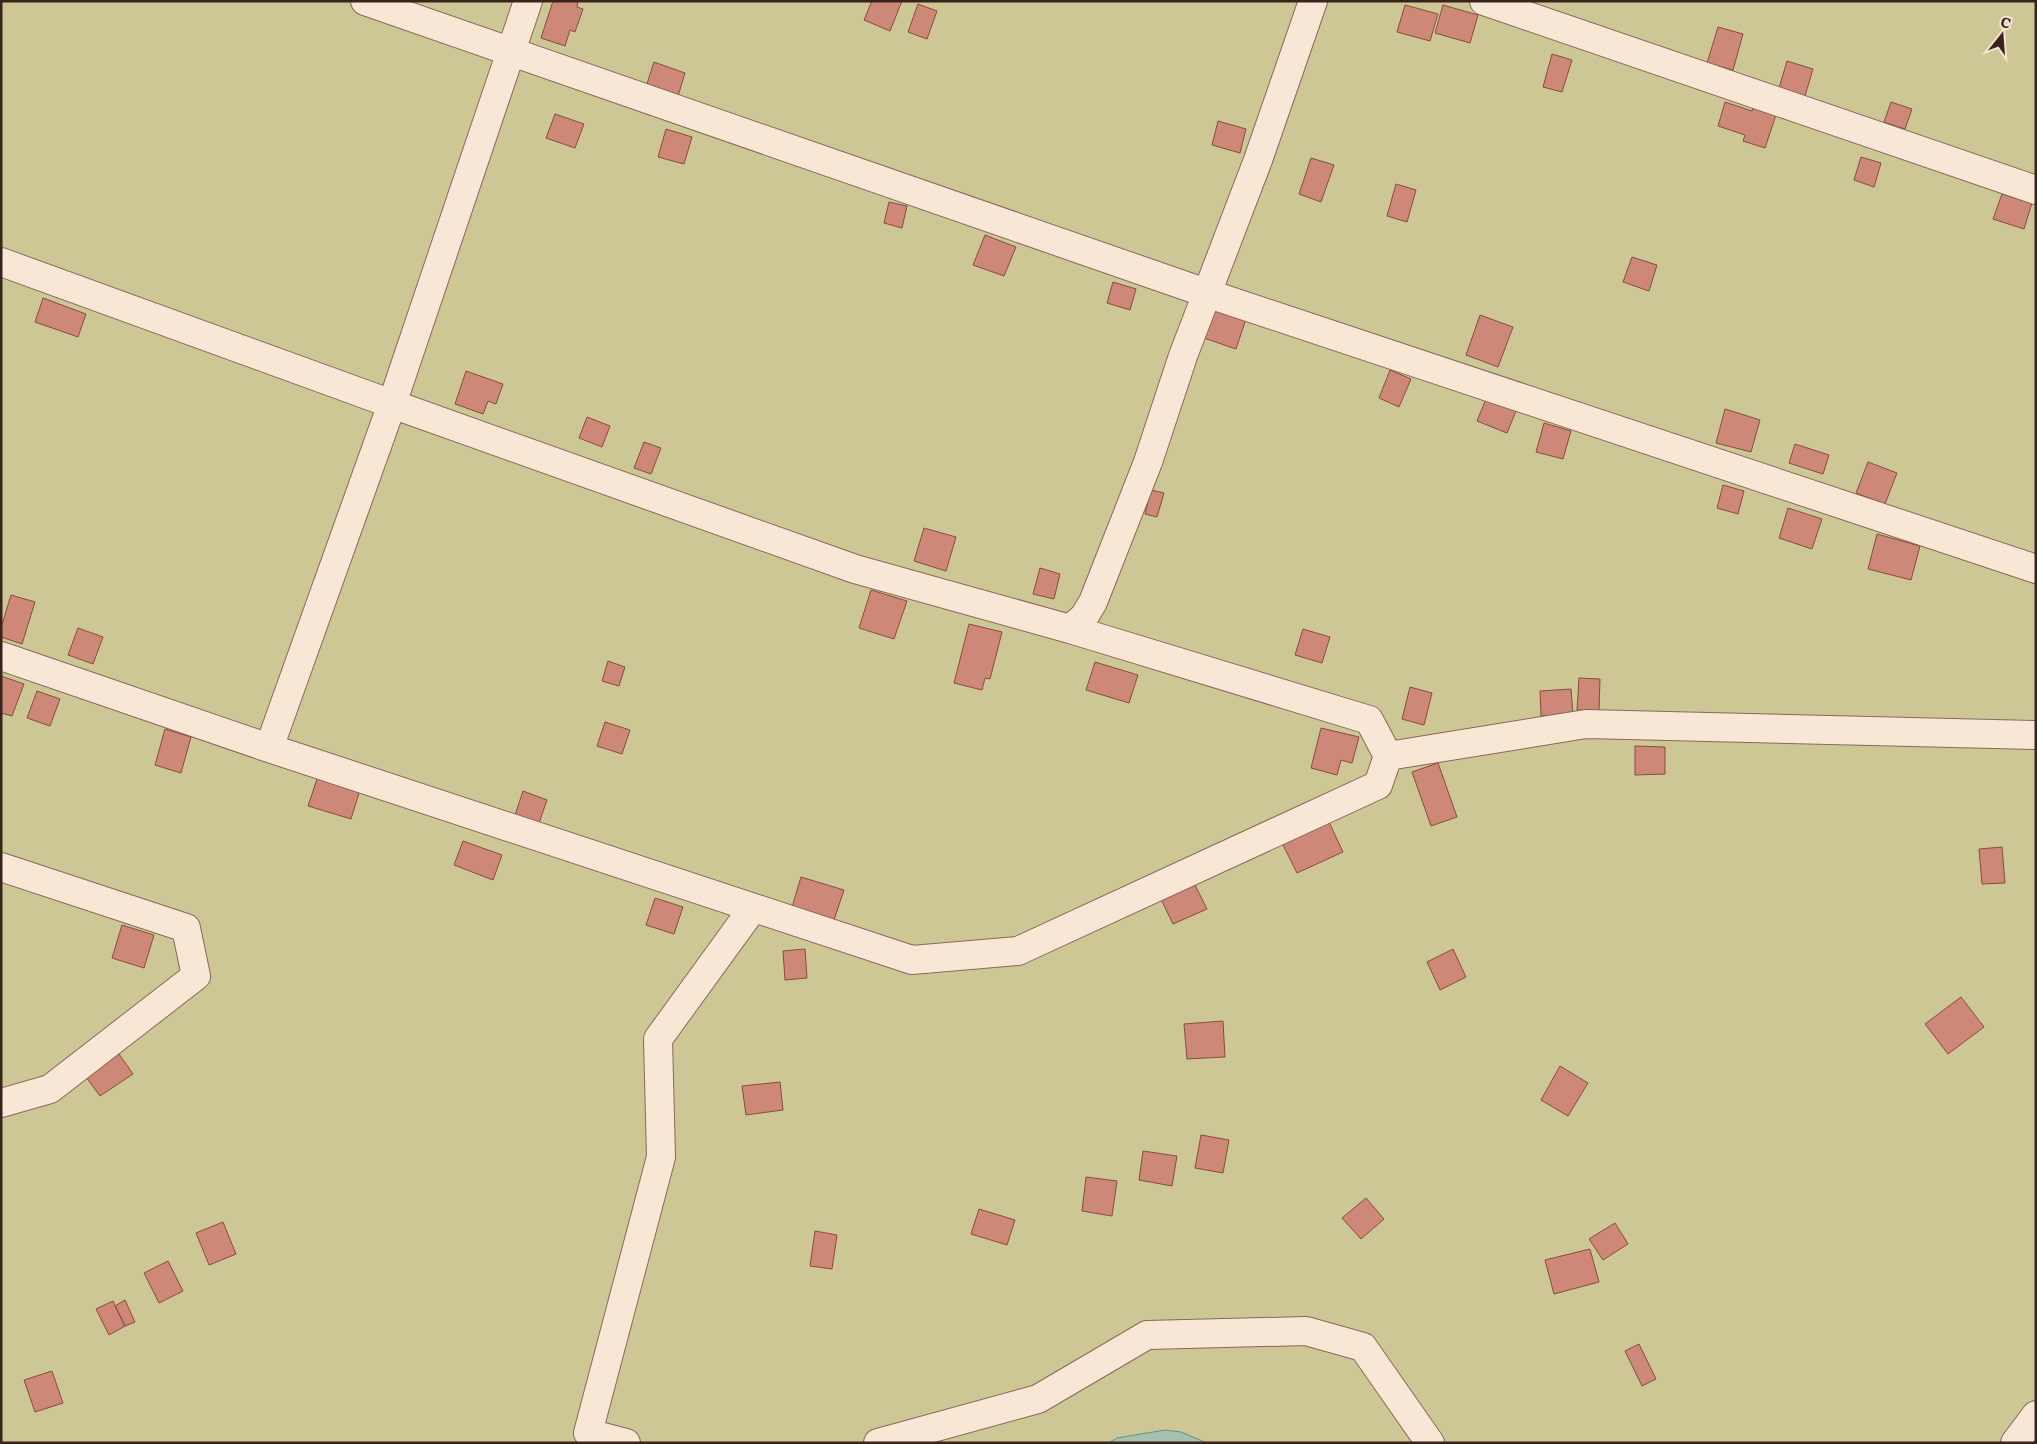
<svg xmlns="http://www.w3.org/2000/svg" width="2037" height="1444" viewBox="0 0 2037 1444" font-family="Literata,serif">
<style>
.green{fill:#cdc796}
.water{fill:#a5c1b2;stroke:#6b8f7e}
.building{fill:#cd8878;stroke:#884b3f}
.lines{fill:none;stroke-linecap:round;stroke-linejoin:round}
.minor-casing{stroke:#896859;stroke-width:30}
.minor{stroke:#f9e7d6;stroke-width:28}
</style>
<rect width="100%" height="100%" fill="#efd7c2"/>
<!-- green -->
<path class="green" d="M1 1H2036V1443H1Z"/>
<!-- water -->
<path class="water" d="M1165 1430 1181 1432 1207 1443H1109L1117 1438Z"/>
<!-- building -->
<path class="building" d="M553 1H578L577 7 583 9 575 32 570 30 565 46 541 38Z
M872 1H902L890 31 864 20Z
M918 4 937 11 927 39 908 32Z
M1405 5 1438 14 1430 41 1397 32Z
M1443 5 1478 15 1470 43 1435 33Z
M1718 27 1743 34 1733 70 1707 63Z
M1552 54 1572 60 1562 92 1543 87Z
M1787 61 1813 69 1805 96 1779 88Z
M654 62 685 73 676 103 644 93Z
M1725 102 1752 111 1755 102 1778 109 1765 148 1743 141 1745 135 1718 126Z
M1891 102 1912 109 1905 129 1884 122Z
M555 114 584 124 575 148 546 138Z
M1218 121 1246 129 1240 153 1212 145Z
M666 129 692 137 684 164 658 157Z
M1861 157 1881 163 1874 187 1854 180Z
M1311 158 1334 165 1321 202 1299 194Z
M1396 184 1416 190 1407 222 1387 216Z
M2002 194 2032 203 2024 229 1993 219Z
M889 202 907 206 902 228 884 223Z
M985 235 1016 247 1004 276 973 265Z
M1632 257 1657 265 1649 291 1623 282Z
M1113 282 1136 289 1130 310 1107 303Z
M43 298 86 314 78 337 35 322Z
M1211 308 1246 319 1236 349 1201 337Z
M1480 315 1513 327 1498 367 1466 355Z
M1390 370 1411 379 1399 407 1379 398Z
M466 371 503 384 496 404 488 401 483 414 455 404Z
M1486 399 1516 411 1507 433 1477 421Z
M1725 409 1760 420 1751 452 1716 443Z
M587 417 610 426 602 447 579 438Z
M1544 423 1571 431 1563 459 1536 452Z
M644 442 661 448 651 474 634 468Z
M1795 444 1829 455 1823 474 1789 463Z
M1868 462 1897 473 1885 504 1856 493Z
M1723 485 1744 491 1738 514 1717 508Z
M1151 490 1164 493 1157 517 1145 514Z
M1788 508 1822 519 1812 549 1779 538Z
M924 528 956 537 946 571 914 561Z
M1877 534 1920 546 1911 580 1868 569Z
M1040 568 1060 574 1054 599 1033 594Z
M871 590 907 601 894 639 859 628Z
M11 595 35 602 22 644 1 637V628Z
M969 624 1002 632 990 679 985 678 982 690 954 683Z
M78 628 103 637 93 664 68 655Z
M1303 629 1330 637 1322 663 1295 655Z
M608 661 625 667 619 686 602 681Z
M1095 662 1138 675 1129 703 1086 690Z
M1 676 24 684 12 716 1 713Z
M1579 678 1600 679 1599 711 1577 710Z
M1410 687 1432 693 1424 725 1402 719Z
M1571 689 1573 714 1541 716 1540 691Z
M37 691 60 699 50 726 27 718Z
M605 722 630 730 622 754 597 746Z
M1321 728 1359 737 1352 763 1341 760 1337 775 1311 768Z
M165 729 191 737 181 773 155 765Z
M1635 746 1665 747V774L1635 775Z
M1438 763 1457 817 1431 826 1412 772Z
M318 776 360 790 351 819 308 806Z
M523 791 547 800 538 826 514 818Z
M1329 822 1343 852 1297 873 1282 843Z
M463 841 502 855 493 880 454 865Z
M2002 847 2005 883 1982 884 1979 849Z
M801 877 844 890 834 920 792 907Z
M1192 879 1207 909 1173 924 1159 895Z
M655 898 683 907 674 934 646 925Z
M122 925 154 935 144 968 112 958Z
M805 949 807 978 785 980 783 951Z
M1453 949 1466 977 1440 990 1427 962Z
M1961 997 1984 1027 1948 1054 1925 1024Z
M1223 1021 1225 1057 1187 1059 1184 1024Z
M119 1054 133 1074 100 1096 86 1077Z
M1560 1066 1588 1083 1568 1116 1541 1100Z
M780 1082 783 1110 746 1115 742 1086Z
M1201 1135 1229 1140 1223 1173 1195 1168Z
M1143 1151 1177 1156 1172 1186 1139 1180Z
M1086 1177 1117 1181 1112 1216 1082 1211Z
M1366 1198 1384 1219 1361 1239 1342 1218Z
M979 1209 1015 1220 1007 1245 971 1234Z
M223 1222 236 1254 209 1265 196 1233Z
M1615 1223 1628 1244 1603 1260 1589 1239Z
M815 1231 837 1235 832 1269 810 1266Z
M1590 1249 1599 1282 1554 1294 1545 1260Z
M168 1261 183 1291 159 1303 144 1273Z
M125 1300 135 1322 125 1326 115 1306Z
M113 1301 125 1326 109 1335 96 1309Z
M1639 1344 1656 1379 1642 1386 1625 1351Z
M52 1371 63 1403 35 1412 24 1380Z"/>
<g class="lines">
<!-- minor casing -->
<g class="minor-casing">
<path id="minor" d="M365 1 1206 293 2036 569
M528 1 392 404 855 569 1070 629 1084 617 1093 602 1148 462 1183 356 1258 160 1313 1
M1484 1 2036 190
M1 262 392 404 269 748 1 656
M269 748 912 960 1018 951 1378 785 1388 756 1369 720 1070 629
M1388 756 1586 724 2036 735
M1 867 186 928 196 976 50 1089 1 1103
M626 1443 588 1433 661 1157 658 1039 753 908
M878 1443 1038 1399 1147 1335 1306 1331 1363 1347 1430 1443
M2015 1443 2036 1415"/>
</g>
<!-- minor -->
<use href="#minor" class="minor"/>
</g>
<!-- border -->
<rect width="2037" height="1444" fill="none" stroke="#38241d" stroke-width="5"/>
<!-- north arrow -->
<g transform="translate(2002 35) rotate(17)" stroke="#f6e3d2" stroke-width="4" paint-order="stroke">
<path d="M0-4L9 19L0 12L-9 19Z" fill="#38241d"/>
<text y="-8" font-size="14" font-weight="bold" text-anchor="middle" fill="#38241d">С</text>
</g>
</svg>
